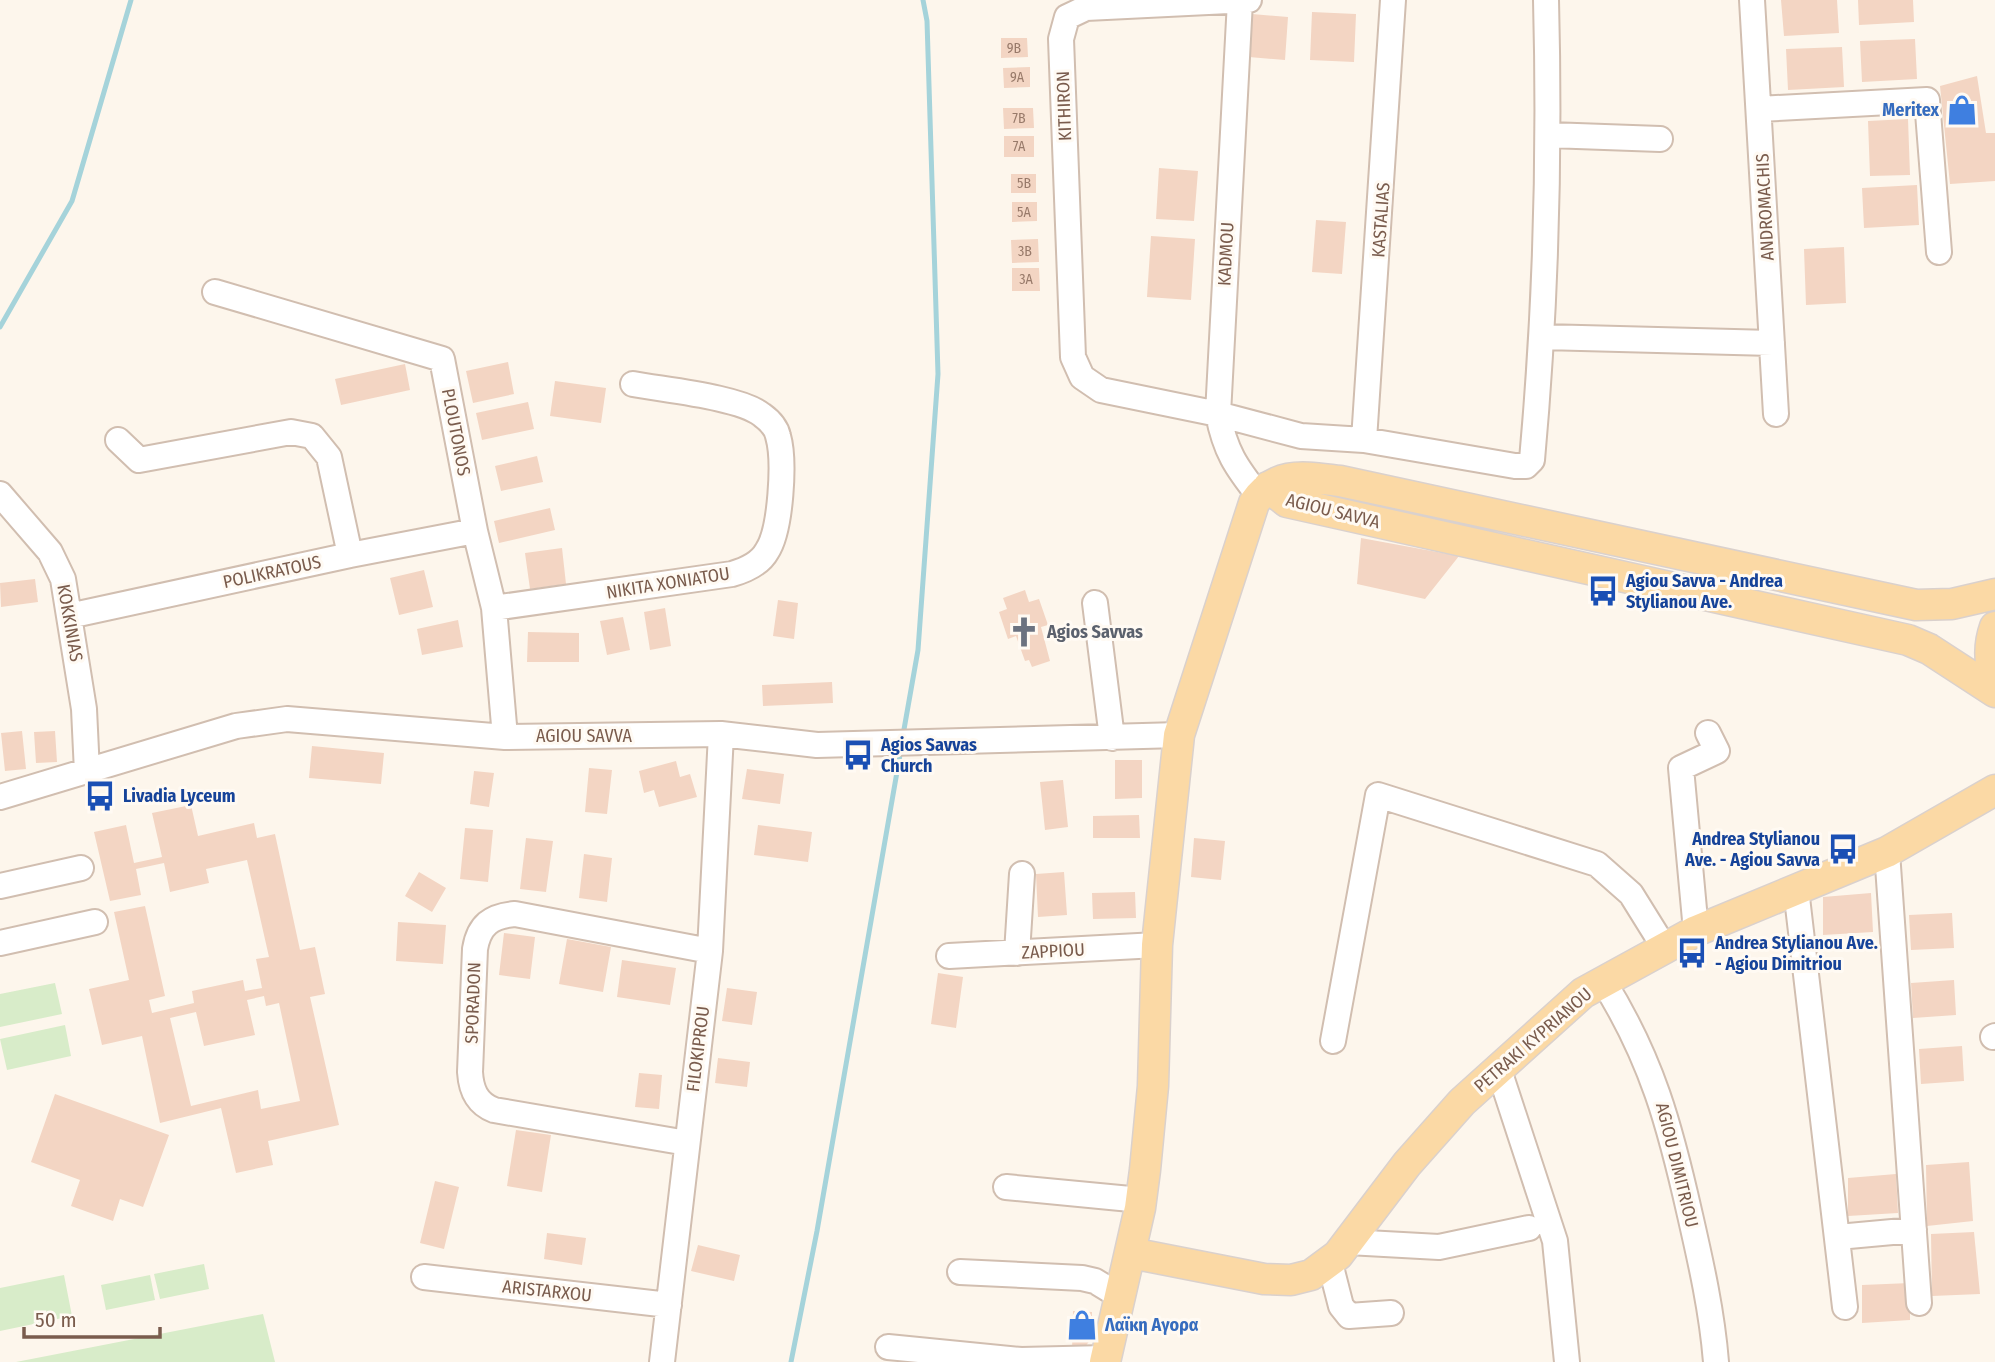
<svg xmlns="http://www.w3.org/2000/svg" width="1995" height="1362" viewBox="0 0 1995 1362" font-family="'Fira Sans Condensed',sans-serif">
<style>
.green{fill:#d8ecc9}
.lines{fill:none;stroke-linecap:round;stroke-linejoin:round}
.stream{stroke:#a5d3da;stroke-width:5}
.building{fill:#f3d5c3;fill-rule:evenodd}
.minor-casing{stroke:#d1beb0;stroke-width:28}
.major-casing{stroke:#dad1cd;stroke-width:33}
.minor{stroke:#fff;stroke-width:24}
.major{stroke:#fbd9a5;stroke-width:30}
.labels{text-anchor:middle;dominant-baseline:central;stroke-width:6;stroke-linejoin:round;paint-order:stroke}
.number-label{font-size:14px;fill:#987a6a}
.street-label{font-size:18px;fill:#7a5c4d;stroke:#fffaf3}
.shop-label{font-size:18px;font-weight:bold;fill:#366cbe;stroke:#fffaf3;text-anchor:end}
.transit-label{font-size:18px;font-weight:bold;fill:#164399;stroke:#fffaf3;text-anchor:start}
.worship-label{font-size:18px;font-weight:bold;fill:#5b616d;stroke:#fffaf3;text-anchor:start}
</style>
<rect width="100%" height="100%" fill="#fdf6ec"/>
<!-- green -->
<path class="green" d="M55 983 62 1014 0 1027V994Z
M65 1025 71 1056 7 1070 0 1039Z
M204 1264 209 1289 160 1299 154 1274Z
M64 1275 72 1316 0 1331V1288Z
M150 1275 155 1300 106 1310 101 1285Z
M263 1314 275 1362H16Z"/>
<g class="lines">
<!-- stream -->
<path class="stream" d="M0 327 72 201 131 0
M903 735 918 650 938 374 927 21 923 0
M791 1362 817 1231 901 749"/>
</g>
<!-- building -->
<path class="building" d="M1781 0H1837L1839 33 1784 36Z
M1858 0H1913L1914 22 1859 25Z
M1312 12 1356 14 1354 62 1310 60Z
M1252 14 1288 17 1285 60 1249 57Z
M1001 38H1027L1028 57 1001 58Z
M1915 39 1917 79 1862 82 1860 41Z
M1842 47 1844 87 1788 90 1786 49Z
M1030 67V87L1004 88 1003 68Z
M1977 76 1986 133H1995V181L1950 184 1940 86Z
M1003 108H1033L1034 128 1004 129Z
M1908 119 1910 175 1870 176 1868 121Z
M1004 136H1034V157H1004Z
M1159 168 1198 171 1194 221 1156 219Z
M1011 174H1036V193H1011Z
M1917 185 1919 225 1864 228 1862 188Z
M1012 202H1037V221L1012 222Z
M1316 220 1346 222 1342 274 1312 272Z
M1151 236 1195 239 1191 300 1147 297Z
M1038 239 1039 262 1012 263 1011 240Z
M1844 247 1846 303 1806 305 1804 249Z
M1012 268H1039L1040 291H1012Z
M508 362 514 394 473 403 466 371Z
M405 364 410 390 341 405 335 379Z
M555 381 606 388 601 423 550 416Z
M528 402 534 429 482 440 476 413Z
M537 456 543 482 501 491 495 466Z
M550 508 555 530 499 543 494 521Z
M1361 538 1459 556 1425 599 1357 584Z
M562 548 566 584 530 589 525 553Z
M424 570 433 607 399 615 390 578Z
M35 579 38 602 1 607 0 583Z
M1025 590 1029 602 1039 599 1048 625 1041 627 1050 661 1032 667 1029 660 1025 661 1016 636 1008 639 999 612 1007 609 1003 598Z
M778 600 798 603 794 639 773 636Z
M665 608 671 646 650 650 644 612Z
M623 617 630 650 607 655 600 621Z
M458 620 463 647 422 655 417 629Z
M528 632 579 633V662H527Z
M832 682 833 703 763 706 762 685Z
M22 731 26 769 5 771 1 733Z
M55 731 57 762 36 763 34 732Z
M312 746 384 753 381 784 309 778Z
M1115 760H1142V798L1115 799Z
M676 761 680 777 690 774 697 797 659 807 654 790 644 793 639 771Z
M589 768 612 770 607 814 585 812Z
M747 769 784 774 780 804 742 799Z
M474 771 494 773 489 807 470 804Z
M1063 780 1068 827 1045 830 1040 782Z
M191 805 198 836 254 823 257 838 275 834 300 950 315 947 325 994 310 997 339 1125 268 1141 273 1165 236 1173 221 1108 160 1123 142 1036 102 1045 89 989 129 980 114 912 145 906 165 996 149 1000 152 1013 194 1003 192 991 243 980 245 991 262 988 256 959 269 957 247 860 206 869 209 883 170 892 164 863 136 869 141 895 110 901 94 832 126 825 134 863 162 857 152 813ZM264 996 266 1006 279 1003 300 1101 261 1109 258 1090 191 1106 170 1018 196 1012 204 1046 255 1035 247 1000Z
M1139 815 1140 838H1093V816Z
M758 825 812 832 808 862 754 855Z
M465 828 493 830 488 882 460 879Z
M526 838 553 841 546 892 520 889Z
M1194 838 1225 841 1221 880 1191 877Z
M584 854 612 858 607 902 579 898Z
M419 872 446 888 432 912 405 896Z
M1064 872 1067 915 1038 917 1036 874Z
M1135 892 1136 918 1093 919 1092 893Z
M1871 893 1873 932 1823 935V897Z
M1952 913 1954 948 1911 950 1909 915Z
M398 922 446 925 443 964 396 961Z
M504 933 535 937 530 979 499 975Z
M567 939 611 947 603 992 559 984Z
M622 960 676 968 670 1005 617 997Z
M938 973 963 977 956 1028 931 1024Z
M1954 980 1956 1015 1913 1018 1911 983Z
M727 988 757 992 752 1025 722 1021Z
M1962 1046 1964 1081 1921 1084 1919 1049Z
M718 1058 750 1062 747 1087 715 1083Z
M639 1073 662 1075 659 1109 635 1107Z
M55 1094 169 1135 143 1207 120 1199 113 1221 71 1206 80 1180 31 1162Z
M516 1130 551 1135 542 1192 507 1186Z
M1969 1162 1973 1221 1927 1226 1926 1165Z
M1896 1174 1898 1213 1848 1216V1178Z
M435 1181 459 1187 444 1249 420 1243Z
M1974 1232 1980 1294 1932 1296 1931 1234Z
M547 1233 586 1238 582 1265 544 1259Z
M698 1245 740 1255 734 1281 691 1271Z
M1910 1283V1320L1862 1323V1285Z
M1073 1311 1092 1312 1091 1339 1081 1352 1072 1351Z"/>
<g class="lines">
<!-- minor casing -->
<g class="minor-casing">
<path id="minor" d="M1249 0 1086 8 1067 17 1061 39 1073 357 1082 377 1101 390 1218 414 1301 436 1364 440 1515 466H1526L1532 460C1546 306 1550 154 1546 0
M1752 0 1776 414
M1240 1 1218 414C1225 451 1236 467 1259 496
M1759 109 1927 100 1939 252
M1549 135 1660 139
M215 292 442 359 475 531 494 608 505 737
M1543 337 1772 343
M118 440 139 460 291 432 312 436 329 457 350 555
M1364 440 1393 0
M0 494 50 552 63 579 84 709 87 772
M1095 603 1112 738
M494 608 732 574C746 570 760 564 767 551 781 530 785 460 778 436 776 427 769 420 762 415 740 397 664 390 633 384
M69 616 350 555 475 531
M0 797 236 726 287 719 505 737 721 734 817 745 1179 735
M1887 852 1919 1303
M0 886 81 868
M1796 889 1845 1307
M1696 931 1681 768 1717 751 1708 733
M0 943 95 922
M1017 953 1022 874
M949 956 1157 945
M1603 981C1652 1059 1670 1126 1690 1215 1701 1263 1712 1312 1716 1362
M1993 1037 1995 1036
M1333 1041 1378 795 1597 864 1631 894 1664 947
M1498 1067 1555 1241 1567 1362
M687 1143 494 1110C476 1103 471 1089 470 1072L475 949C479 925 491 916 515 914L710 951
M1006 1187 1141 1200
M1838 1237 1914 1230
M1348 1242 1439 1247 1529 1228
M1330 1263 1341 1306 1349 1316 1391 1313
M960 1272 1082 1278 1095 1281 1118 1295
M424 1277 669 1305
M888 1347 1021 1360 1106 1358
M662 1362 710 951 721 734"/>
</g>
<!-- major casing -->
<g class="major-casing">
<path id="major" d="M1268 487 1287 502 1908 640 1929 649 1995 692
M1995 627C1989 644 1989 662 1995 679
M1131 1253 1264 1279 1291 1280 1311 1275 1338 1255 1407 1164 1462 1102 1583 993 1696 931 1887 852 1995 790
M1105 1362 1140 1208 1145 1170 1153 1086 1157 945 1179 735 1254 503C1276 470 1305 477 1340 481L1916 605 1952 604 1995 594"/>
</g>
<!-- minor -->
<use href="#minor" class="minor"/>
<!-- major -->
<use href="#major" class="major"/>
</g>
<!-- icons -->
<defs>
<g id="shop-bare" transform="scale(2.415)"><path d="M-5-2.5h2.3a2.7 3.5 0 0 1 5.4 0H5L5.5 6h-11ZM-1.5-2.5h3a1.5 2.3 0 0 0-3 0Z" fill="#3f7fe0" stroke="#fffaf3" stroke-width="2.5" paint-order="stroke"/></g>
<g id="bus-bare" transform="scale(2.415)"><path d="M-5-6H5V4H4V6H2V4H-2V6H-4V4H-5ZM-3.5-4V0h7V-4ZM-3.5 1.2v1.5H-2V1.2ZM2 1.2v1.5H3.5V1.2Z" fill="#1a4fb4" stroke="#fffaf3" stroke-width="2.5" paint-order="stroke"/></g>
<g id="church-bare" transform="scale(2.415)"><path d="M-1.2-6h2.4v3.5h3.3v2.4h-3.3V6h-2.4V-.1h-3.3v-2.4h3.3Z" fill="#6b7280" stroke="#fffaf3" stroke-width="2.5" paint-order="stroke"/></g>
</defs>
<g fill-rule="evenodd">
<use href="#shop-bare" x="1962" y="110"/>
<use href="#bus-bare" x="1603" y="591"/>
<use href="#church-bare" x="1024" y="632"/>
<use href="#bus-bare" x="858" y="755"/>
<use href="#bus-bare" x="100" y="796"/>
<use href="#bus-bare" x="1843" y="849"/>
<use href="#bus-bare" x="1692" y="953"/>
<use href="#shop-bare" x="1082" y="1325"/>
</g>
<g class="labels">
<!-- number labels -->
<g class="number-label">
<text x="1014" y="48">9B</text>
<text x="1017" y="77">9A</text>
<text x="1019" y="118">7B</text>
<text x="1019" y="146">7A</text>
<text x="1024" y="183">5B</text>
<text x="1024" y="212">5A</text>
<text x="1025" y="251">3B</text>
<text x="1026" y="279">3A</text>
</g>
<!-- street labels -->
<g class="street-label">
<text transform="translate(1064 106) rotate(-92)">KITHIRON</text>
<text transform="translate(1765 207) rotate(-93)">ANDROMACHIS</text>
<text transform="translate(1381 220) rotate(-86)">KASTALIAS</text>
<text transform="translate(1226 254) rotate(-87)">KADMOU</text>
<text transform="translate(456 432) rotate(79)">PLOUTONOS</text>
<text transform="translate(1333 511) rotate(14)">AGIOU SAVVA</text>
<text transform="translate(272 572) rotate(-12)">POLIKRATOUS</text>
<text transform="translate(668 583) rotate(-9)">NIKITA XONIATOU</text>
<text transform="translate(70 623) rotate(80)">KOKKINIAS</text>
<text x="584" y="736">AGIOU SAVVA</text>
<text transform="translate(1053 951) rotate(-3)">ZAPPIOU</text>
<text transform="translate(473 1003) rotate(-88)">SPORADON</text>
<text transform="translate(1533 1040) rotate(-41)">PETRAKI KYPRIANOU</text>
<text transform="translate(698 1049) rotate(-83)">FILOKIPROU</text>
<text transform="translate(1677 1165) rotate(76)">AGIOU DIMITRIOU</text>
<text transform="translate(547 1291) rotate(6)">ARISTARXOU</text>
</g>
<!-- shop labels -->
<g class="shop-label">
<text x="1939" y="110">Meritex</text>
<text x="1105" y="1325" text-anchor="start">Λαϊκη Αγορα</text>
</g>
<!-- transit labels -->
<g class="transit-label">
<text x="1626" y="581">Agiou Savva - Andrea<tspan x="1626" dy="21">Stylianou Ave.</tspan></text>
<text x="881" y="745">Agios Savvas<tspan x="881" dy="21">Church</tspan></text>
<text x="123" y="796">Livadia Lyceum</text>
<text x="1820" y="839" text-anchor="end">Andrea Stylianou<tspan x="1820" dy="21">Ave. - Agiou Savva</tspan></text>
<text x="1715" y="943">Andrea Stylianou Ave.<tspan x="1715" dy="21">- Agiou Dimitriou</tspan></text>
</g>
<!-- worship labels -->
<g class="worship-label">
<text x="1047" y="632">Agios Savvas</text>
</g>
</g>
<!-- scale -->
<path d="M24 1327v10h136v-10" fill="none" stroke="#7a5c4d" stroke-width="3.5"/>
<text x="35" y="1327" font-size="21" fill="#7a5c4d" stroke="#fffaf3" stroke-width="5" paint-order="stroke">50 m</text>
</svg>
